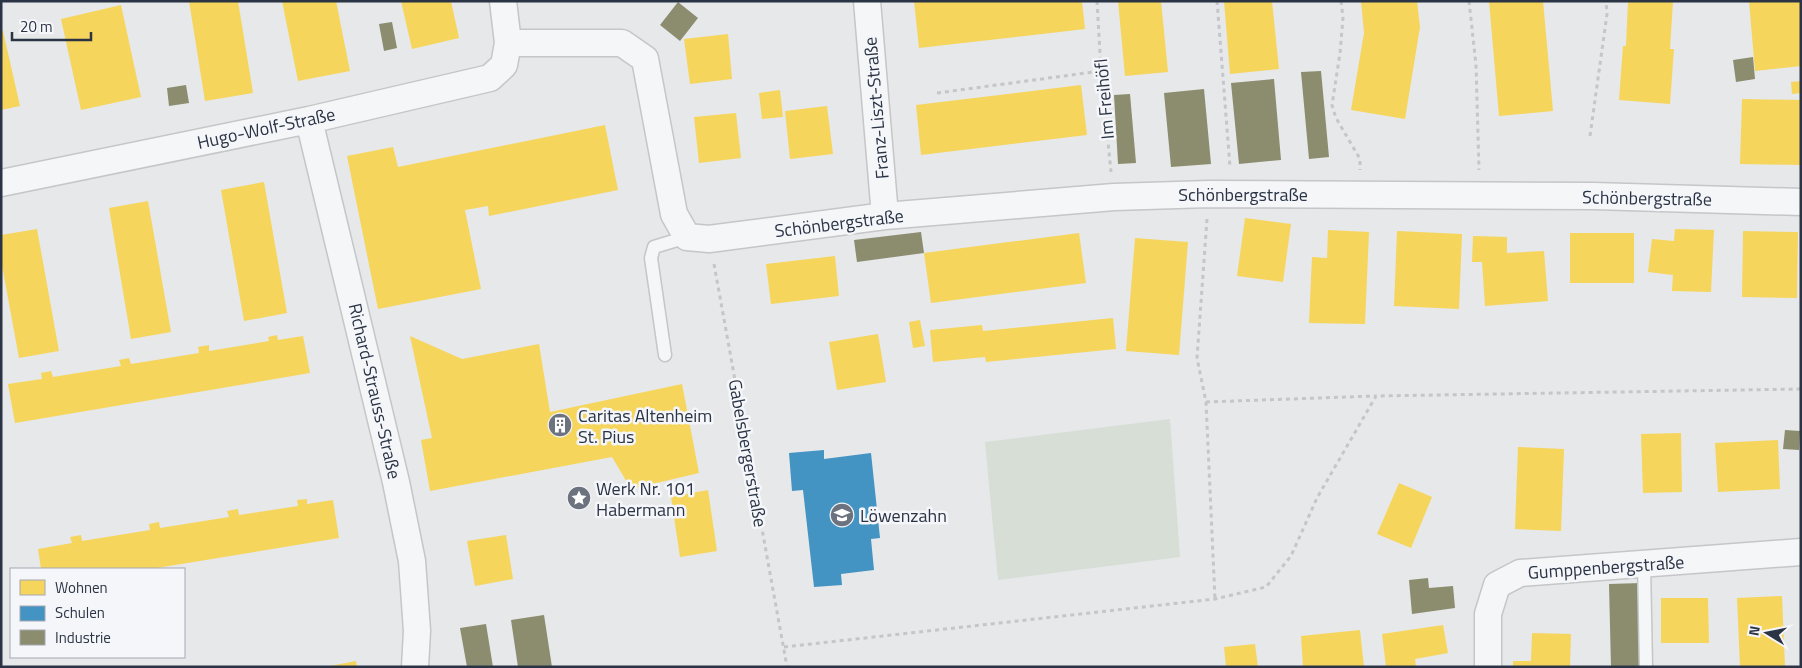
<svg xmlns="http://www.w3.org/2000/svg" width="1802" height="668" viewBox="0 0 1802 668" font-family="'Titillium Web',sans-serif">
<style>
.green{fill:#d6ded6}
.homes{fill:#f6d55c}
.schools{fill:#4393c3}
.industry{fill:#8c8c6e}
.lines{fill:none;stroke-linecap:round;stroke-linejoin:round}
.service-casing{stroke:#c4c6c8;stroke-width:15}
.minor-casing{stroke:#c4c6c8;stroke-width:29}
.path{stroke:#c5c6ca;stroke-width:3;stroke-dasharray:4 4;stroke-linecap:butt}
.service{stroke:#f5f6f7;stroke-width:12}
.minor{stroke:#f5f6f7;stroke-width:26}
.labels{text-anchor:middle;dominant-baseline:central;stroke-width:5;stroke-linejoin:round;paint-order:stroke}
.street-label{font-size:18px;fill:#2b3445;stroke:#f4f6f9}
.poi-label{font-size:18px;fill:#2b3445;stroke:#f4f6f9;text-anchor:start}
</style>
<rect width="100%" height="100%" fill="#e6e8ea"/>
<!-- green -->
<path class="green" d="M1170 419 1180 557 998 580 985 442Z"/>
<!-- homes -->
<path class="homes" d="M189 1H238L253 93 205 101Z
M282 1H336L350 71 298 81Z
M401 1H451L459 38 412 49Z
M914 1H1082L1085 29 919 48Z
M1118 1H1161L1168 72 1125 76Z
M1224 1H1272L1279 69 1230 74Z
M1361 1H1417L1420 27 1405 119 1351 110 1364 33Z
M1489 1H1543L1553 111 1499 116Z
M1628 1H1673L1670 49H1674L1670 104 1619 100 1623 46H1626Z
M1749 1H1801V66L1755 71Z
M121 5 141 97 81 110 61 19Z
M1 31H3L20 106 1 110Z
M728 34 732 79 690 84 684 39Z
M1801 81V93L1792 94 1791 82Z
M1081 85 1087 135 921 155 916 105Z
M780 90 783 117 762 119 759 93Z
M1742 99 1801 100V165L1740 164Z
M827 106 833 154 790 159 785 111Z
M736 113 741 158 699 163 694 117Z
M605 125 618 190 489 216 488 206 465 210 481 289 378 309 347 156 393 147 398 167Z
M264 182 287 313 244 321 221 190Z
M148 201 171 332 131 339 109 208Z
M1245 218 1291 224 1283 282 1237 276Z
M37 229 59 351 19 358 1 260V235Z
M1675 229 1714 230 1711 292 1672 291 1673 275 1648 272 1652 239 1674 241Z
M1328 230 1369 232 1365 324 1309 323 1312 257 1327 258Z
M1397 231 1462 234 1459 309 1394 306Z
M1743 231 1798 232 1797 298 1742 297Z
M1079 233 1086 283 931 303 924 253Z
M1570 233H1634V283H1570Z
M1473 236 1507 237V253L1544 251 1548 301 1485 306 1482 262H1472Z
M1135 238 1188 242 1179 355 1126 351Z
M835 256 839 296 771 304 766 264Z
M1113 318 1116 349 986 362 985 357 933 362 930 330 982 325 983 331Z
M920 320 925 346 913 348 909 322Z
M878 334 886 382 837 390 829 342Z
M277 335 278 340 303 336 310 373 15 423 8 384 42 379 41 373 51 371 53 377 121 366 119 360 129 358 131 364 199 353 198 347 209 345V351L269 341 268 337Z
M410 336 462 359 539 344 550 412 682 384 699 473 631 489 612 457 430 491 421 440 432 438Z
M1681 433 1682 492 1643 493 1641 434Z
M1778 440 1780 489 1718 492 1715 443Z
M1518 447 1564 449 1561 531 1515 529Z
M1399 483 1432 497 1411 548 1377 534Z
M708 490 717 551 680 557 671 497Z
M307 499V504L333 500 339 538 151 569H41L38 549 72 543 70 537 81 535 82 541 150 530 149 524 159 522 160 528 229 517 227 511 238 509 239 515 298 506 297 500Z
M506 535 513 579 475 586 467 541Z
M1782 596 1785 667H1740L1737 598Z
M1661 598H1708L1709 643H1661Z
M1443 625 1448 653 1415 659 1416 667H1386L1382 634Z
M1360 630 1364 667H1303L1301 636Z
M1532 633 1571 634 1570 667H1513V661H1531Z
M1255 644 1258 667H1226L1224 647Z
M356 661 357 667H330V666Z"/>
<!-- schools -->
<path class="schools" d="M824 450V459L871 453 880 538 871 539 874 570 841 574 842 585 814 587 803 490 792 491 789 453Z"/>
<!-- industry -->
<path class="industry" d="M678 2 698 18 680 41 660 25Z
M392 22 397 48 384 51 379 24Z
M1753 57 1755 79 1736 82 1733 60Z
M1321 71 1329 157 1309 159 1301 72Z
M1274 79 1281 160 1239 164 1231 83Z
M186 85 189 103 169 106 167 88Z
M1204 89 1211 164 1171 167 1164 93Z
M1130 94 1136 163 1118 164 1114 95Z
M921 232 924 253 857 262 854 240Z
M1785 430 1800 431 1799 450 1783 449Z
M1428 578 1429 588 1453 586 1455 608 1412 614 1409 580Z
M1641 583 1643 667H1611L1609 584Z
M544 615 552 667H518L511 620Z
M486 624 493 667H467L460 628Z"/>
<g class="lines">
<!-- service casing -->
<g class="service-casing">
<path id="service" d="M665 355 651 258 654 247 687 237
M1644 564 1646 667"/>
</g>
<!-- minor casing -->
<g class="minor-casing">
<path id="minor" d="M867 1 885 216
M508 43H622L645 59 674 214 687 237 709 239 885 216 1114 197 1209 194 1593 196 1801 202
M309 120 396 482 412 561 417 631 415 667
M1 183 309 120 490 78 504 65 508 43 503 1
M1488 667V614L1497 585 1520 573 1801 552"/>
</g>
<!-- path -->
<path class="path" d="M1097 1 1101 71 1111 172
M1217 1 1230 167
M1341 1 1343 18 1340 53 1332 105 1336 118 1360 159V170
M1469 1 1476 65 1479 170
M937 93 1101 71
M1590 136 1607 14 1606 1
M1207 219 1197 358 1206 402 1215 599
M714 264 787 667
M1206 402 1375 396
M784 647 1215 599 1266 587 1291 556 1317 498 1376 396 1801 389"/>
<!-- service -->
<use href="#service" class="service"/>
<!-- minor -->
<use href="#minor" class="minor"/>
</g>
<!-- icons -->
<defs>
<g id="building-disc" transform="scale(1.25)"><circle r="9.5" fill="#6c737f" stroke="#f4f6f9"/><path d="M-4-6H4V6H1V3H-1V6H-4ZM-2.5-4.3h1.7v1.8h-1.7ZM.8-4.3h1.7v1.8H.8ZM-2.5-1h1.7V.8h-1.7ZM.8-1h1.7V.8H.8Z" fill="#fff"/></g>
<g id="sight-disc" transform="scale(1.25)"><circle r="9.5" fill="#6c737f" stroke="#f4f6f9"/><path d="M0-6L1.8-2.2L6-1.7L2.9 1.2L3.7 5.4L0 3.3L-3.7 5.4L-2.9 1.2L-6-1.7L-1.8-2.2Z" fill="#fff"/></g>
<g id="school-disc" transform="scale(1.25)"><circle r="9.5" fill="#6c737f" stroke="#f4f6f9"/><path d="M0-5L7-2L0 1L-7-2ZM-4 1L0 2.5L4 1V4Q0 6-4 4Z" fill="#fff"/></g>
</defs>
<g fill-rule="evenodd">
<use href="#building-disc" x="560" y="425"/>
<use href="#sight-disc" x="579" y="498"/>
<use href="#school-disc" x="842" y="515"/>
</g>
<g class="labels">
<!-- street labels -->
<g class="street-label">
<text transform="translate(1104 99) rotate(-95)">Im Freihöfl</text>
<text transform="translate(876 108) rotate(-95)">Franz-Liszt-Straße</text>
<text transform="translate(266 128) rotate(-12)">Hugo-Wolf-Straße</text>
<text x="1243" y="194">Schönbergstraße</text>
<text transform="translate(1647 198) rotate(1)">Schönbergstraße</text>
<text transform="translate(839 223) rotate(-7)">Schönbergstraße</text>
<text transform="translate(375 391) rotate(77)">Richard-Strauss-Straße</text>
<text transform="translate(748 453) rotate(80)">Gabelsbergerstraße</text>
<text transform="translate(1606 567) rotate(-4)">Gumppenbergstraße</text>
</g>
<!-- poi labels -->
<g class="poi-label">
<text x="578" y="415">Caritas Altenheim<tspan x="578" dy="21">St. Pius</tspan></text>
<text x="596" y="488">Werk Nr. 101<tspan x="596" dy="21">Habermann</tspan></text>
<text x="860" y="515">Löwenzahn</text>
</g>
</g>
<!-- border -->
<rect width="1802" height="668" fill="none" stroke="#2b3445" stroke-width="5"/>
<!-- legend -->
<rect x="10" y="568" width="175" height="90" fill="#f4f6f9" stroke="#a4a8b1"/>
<rect x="20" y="580" width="25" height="15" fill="#f6d55c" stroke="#a4a8b1"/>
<text x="55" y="593" font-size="15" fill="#2b3445">Wohnen</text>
<rect x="20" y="606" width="25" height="15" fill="#4393c3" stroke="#a4a8b1"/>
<text x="55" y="618" font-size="15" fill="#2b3445">Schulen</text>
<rect x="20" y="630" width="25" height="15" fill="#8c8c6e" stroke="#a4a8b1"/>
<text x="55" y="643" font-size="15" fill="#2b3445">Industrie</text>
<!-- north arrow -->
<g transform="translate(1767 633) rotate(280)" stroke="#f4f6f9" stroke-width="4" paint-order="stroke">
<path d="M0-4L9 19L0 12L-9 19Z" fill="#2b3445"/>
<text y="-8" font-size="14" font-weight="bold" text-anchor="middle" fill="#2b3445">N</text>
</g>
<!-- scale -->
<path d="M12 32v8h79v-8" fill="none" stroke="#2b3445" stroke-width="2.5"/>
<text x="20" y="32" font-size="15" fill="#2b3445" stroke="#f4f6f9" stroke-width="4" paint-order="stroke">20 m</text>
</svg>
